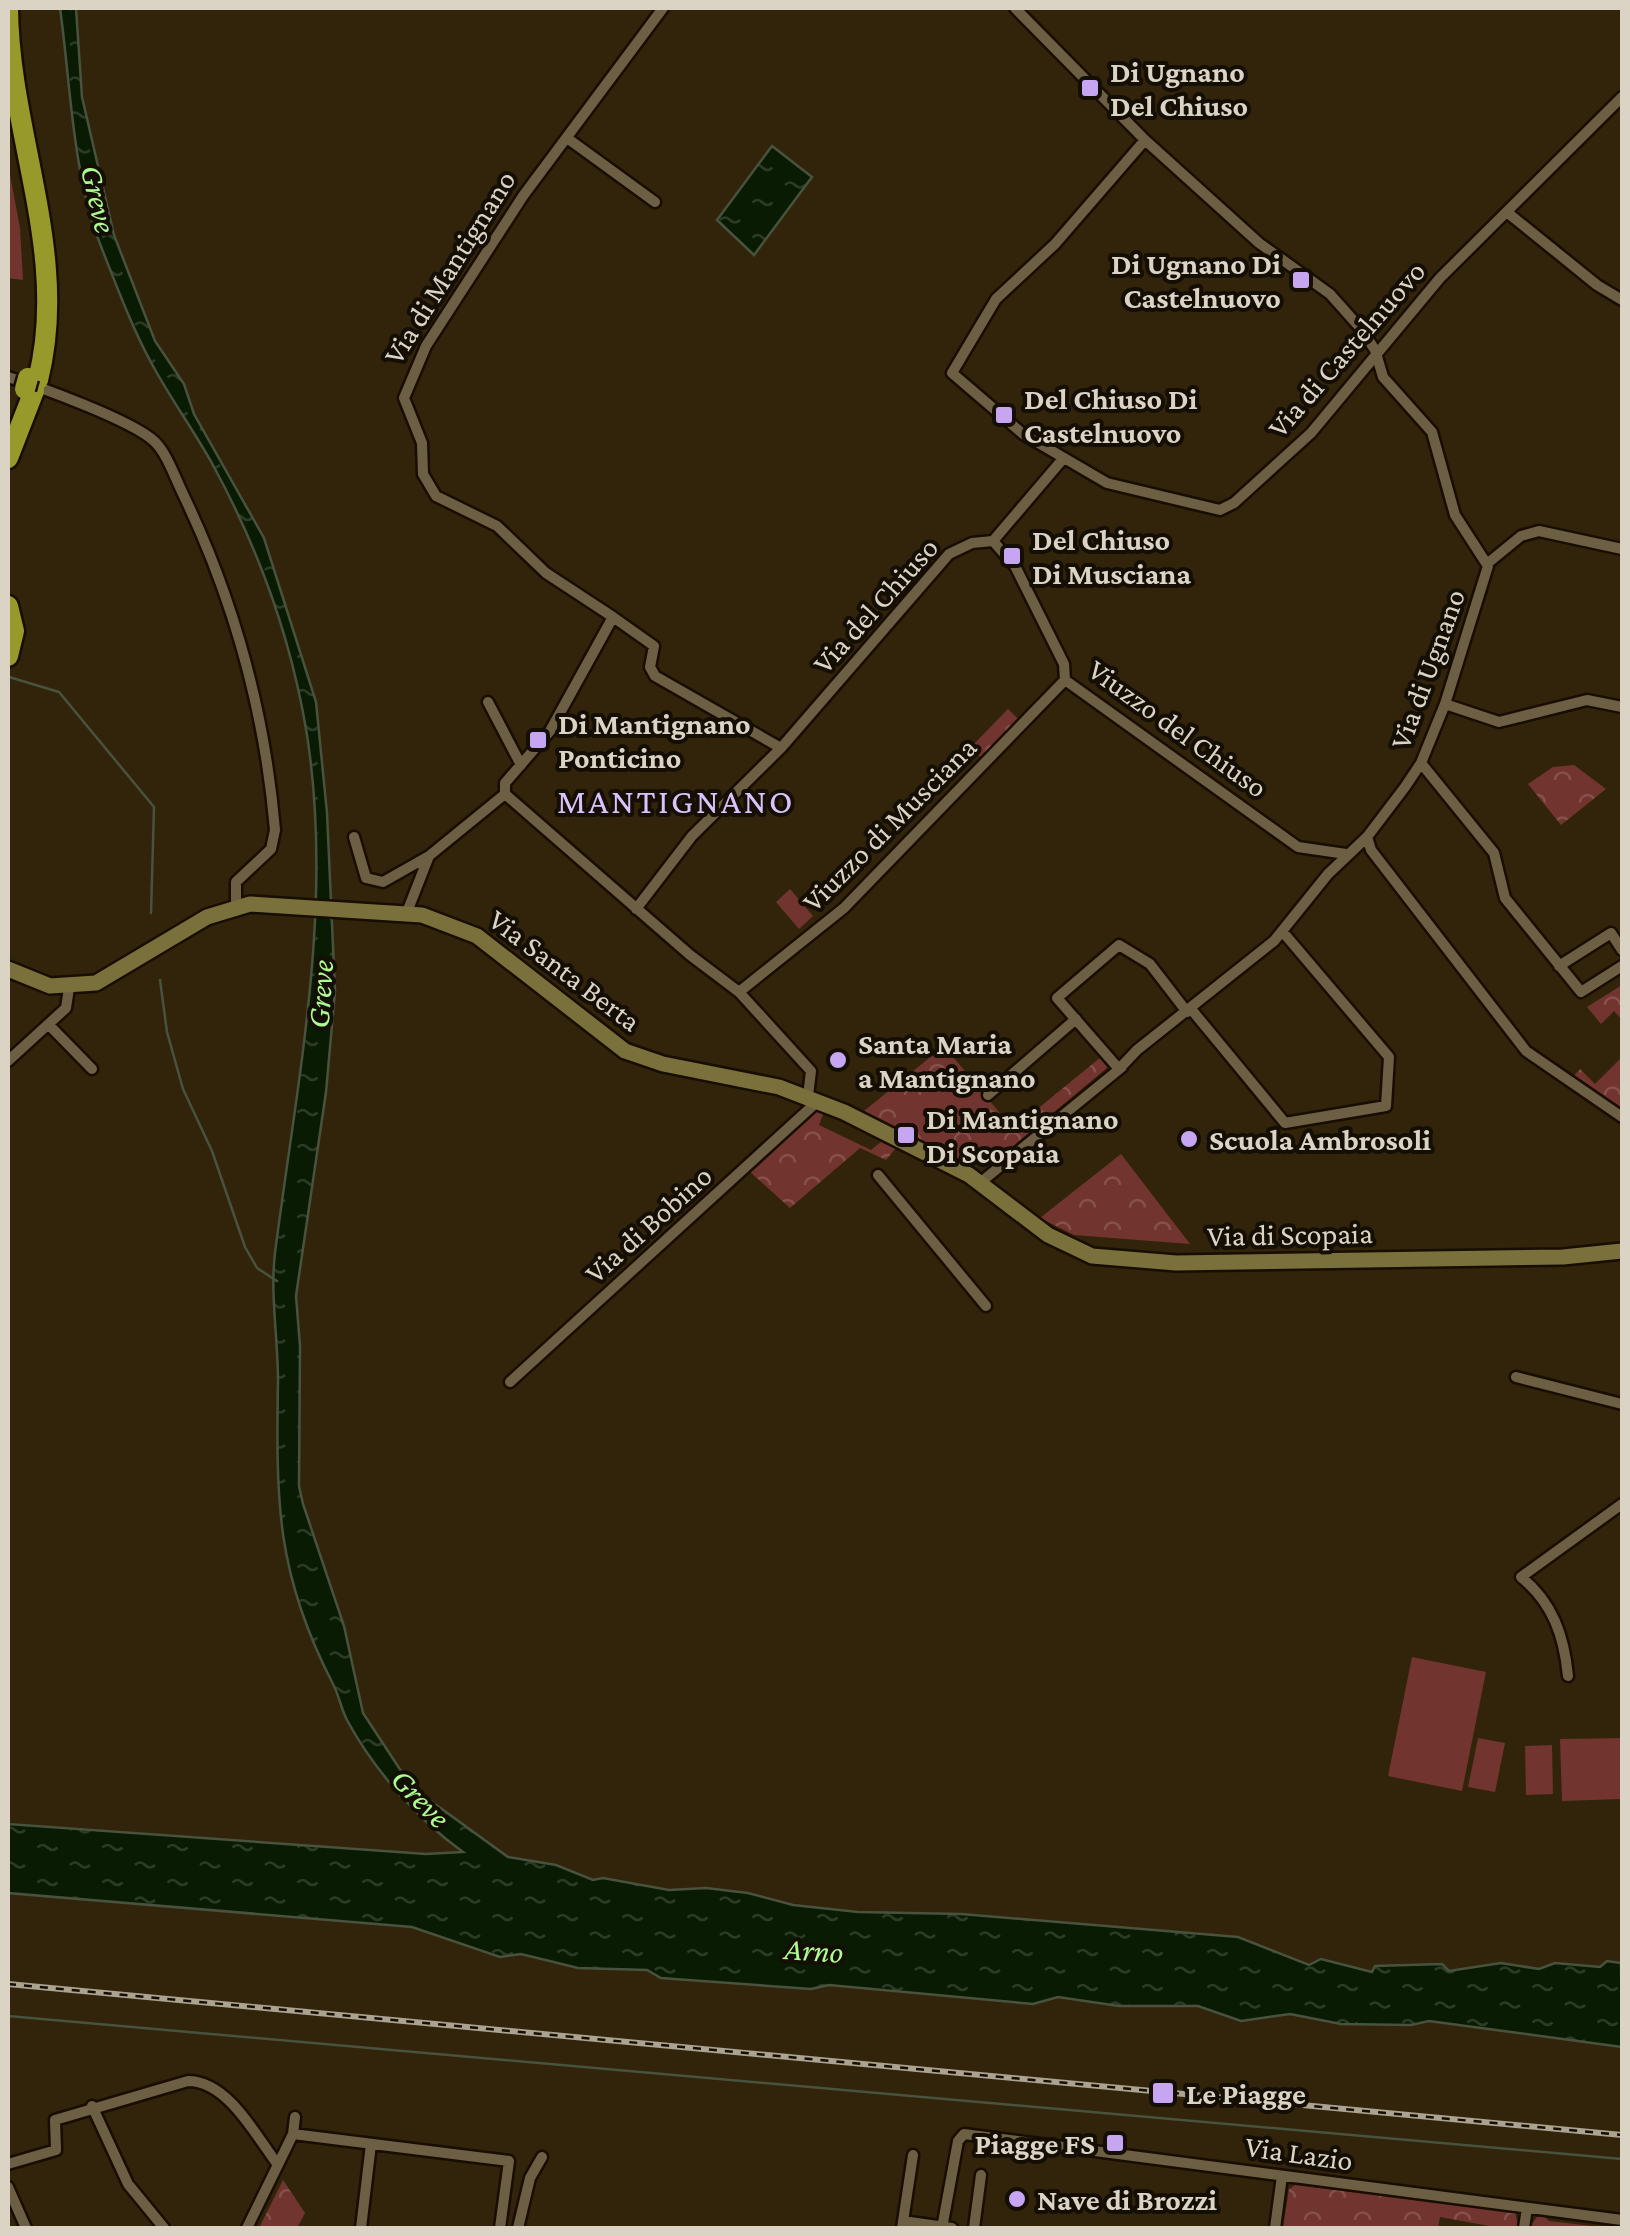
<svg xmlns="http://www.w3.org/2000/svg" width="1630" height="2236" viewBox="0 0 1630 2236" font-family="'Crimson Pro',serif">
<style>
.forest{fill:url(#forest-crowns)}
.cemetery{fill:url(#cemetery-stones)}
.pitch{fill:#72342e}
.water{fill:url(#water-ripples);stroke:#48523d;stroke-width:2.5}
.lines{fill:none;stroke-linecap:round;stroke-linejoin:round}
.stream{stroke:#48523d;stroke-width:2.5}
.street-casing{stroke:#180d00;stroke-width:15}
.secondary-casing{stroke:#180d00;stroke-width:20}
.highway-casing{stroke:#180d00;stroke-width:25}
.street{stroke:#6d5f44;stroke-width:10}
.secondary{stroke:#7a703c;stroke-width:15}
.highway{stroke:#98992b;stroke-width:20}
.rail-casing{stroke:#aba28f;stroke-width:6}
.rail{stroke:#140e05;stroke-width:2.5;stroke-dasharray:8;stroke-linecap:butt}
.highway-bridge-casing{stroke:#180d00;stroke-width:25;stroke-linecap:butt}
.highway-bridge{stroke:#98992b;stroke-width:20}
.poi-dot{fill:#c6a6f0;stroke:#140e05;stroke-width:4}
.labels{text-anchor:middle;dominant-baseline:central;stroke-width:8;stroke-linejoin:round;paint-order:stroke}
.poi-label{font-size:30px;font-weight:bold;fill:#dbd3c4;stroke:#140e05;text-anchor:start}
.street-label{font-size:30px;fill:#dbd3c4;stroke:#140e05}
.water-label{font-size:32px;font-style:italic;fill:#adfb91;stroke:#140e05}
.quarter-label{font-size:35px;letter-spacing:2.5px;fill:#dac2fa;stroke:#140e05}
</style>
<defs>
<pattern id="forest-crowns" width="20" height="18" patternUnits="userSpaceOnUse" patternTransform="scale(2.5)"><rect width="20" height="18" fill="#72342e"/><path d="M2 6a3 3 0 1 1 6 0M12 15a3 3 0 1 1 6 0" fill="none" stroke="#86504b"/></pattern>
<pattern id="cemetery-stones" width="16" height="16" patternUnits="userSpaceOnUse" patternTransform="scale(2.5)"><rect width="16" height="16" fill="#72342e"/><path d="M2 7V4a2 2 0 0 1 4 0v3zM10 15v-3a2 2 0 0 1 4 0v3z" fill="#86504b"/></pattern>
<pattern id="water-ripples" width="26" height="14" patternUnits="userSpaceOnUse" patternTransform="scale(2.5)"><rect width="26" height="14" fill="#091b03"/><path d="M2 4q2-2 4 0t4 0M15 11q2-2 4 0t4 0" fill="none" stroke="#2c3b26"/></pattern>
</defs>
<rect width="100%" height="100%" fill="#31240a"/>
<!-- forest -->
<path class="forest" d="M1574 765 1606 789 1561 825 1528 784 1553 767Z
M1622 985V1020L1614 1011 1601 1024 1587 1007Z
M944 1046 1013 1129 1101 1057 1108 1067 999 1158 978 1147 959 1159 864 1111Z
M1622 1057V1108L1574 1076 1580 1069 1595 1084Z
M813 1109 823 1114 819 1125 871 1150 882 1141 896 1148 886 1160 860 1148 790 1208 749 1171Z
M1121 1154 1190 1244 1074 1235 1040 1218Z
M283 2180 305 2213 297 2228H259Z
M1295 2185 1515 2212 1518 2225 1530 2226 1537 2217 1544 2216 1549 2221 1609 2228H1500L1440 2217 1438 2228H1283L1289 2189Z"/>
<!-- cemetery -->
<path class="cemetery" d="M1008 709 1020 721 982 759 971 747Z"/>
<!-- pitch -->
<path class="pitch" d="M8 164 20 228 23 280 8 278Z
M790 889 813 916 799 929 776 902Z
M1412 1657 1486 1672 1462 1791 1388 1776Z
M1478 1738 1505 1743 1495 1792 1468 1787Z
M1622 1738V1799L1562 1801 1560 1739Z
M1552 1745 1553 1794 1526 1795 1525 1746Z"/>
<!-- water -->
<path class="water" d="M60 8H76L82 97 114 235 155 341 184 384 194 414 264 538 316 702 327 813 335 991 326 1092 296 1296 300 1346 299 1486 303 1504 344 1626 363 1713 403 1774 424 1796 508 1857 556 1865 593 1880 603 1878 669 1890 706 1888 748 1893 793 1905 858 1912 961 1914 1238 1937 1309 1965 1321 1959 1372 1972 1375 1966 1442 1964 1449 1971 1501 1963 1539 1969 1555 1963 1600 1967 1607 1961 1621 1963 1622 2047 1429 2021 1411 2025 1341 2024 1290 2014 1241 2021 1198 2006H1119L1058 1997 1033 2004 829 1985 811 1989 661 1978 647 1970 578 1968 521 1954 500 1957 412 1927 8 1893V1824L426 1854 463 1852C417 1819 374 1770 347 1720 341 1709 339 1695 333 1684 276 1574 276 1502 278 1380 278 1339 270 1293 275 1253 297 1081 334 908 307 735 292 642 259 550 214 467 195 432 172 401 153 366 133 330 117 287 102 249 72 174 71 87 60 8Z
M772 146 812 177 754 255 717 220Z"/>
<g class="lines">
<!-- stream -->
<path class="stream" d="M9 677 59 692 154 807 151 913
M160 980 167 1032 183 1089 212 1151 245 1247 257 1268 277 1281
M8 2016 1622 2159"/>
<!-- street casing -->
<g class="street-casing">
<path id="street" d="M1015 8 1145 140 1259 243 1330 294 1362 330 1375 350 1383 377 1432 432 1455 515 1488 566 1445 704 1421 763 1405 787 1367 837 1328 874 1274 941 1137 1050 1119 1069
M567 138 655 202
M1145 140 1055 244 996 299 952 373 1023 434 1107 483 1220 510 1234 503 1311 433 1440 278 1622 97
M1508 213 1597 285 1622 300
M8 377C40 387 131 420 154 441 167 453 175 478 183 494 234 600 265 713 275 830L271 849 236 882V907
M993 541 1015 566 1064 664 1065 680
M1488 563 1521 536 1539 531 1622 549
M613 617 654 646 650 667 655 676 781 748
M1065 680 1298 847 1346 854
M488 702 521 765
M1445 704 1499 722 1587 700 1622 707
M1421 763 1494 853 1505 898 1581 992 1622 966
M505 794V783L550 731 613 617 546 573 497 526 436 496 423 474 422 443 404 398 426 346 523 196 663 8
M505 794 690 955 739 992 811 1071 808 1096
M354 837 366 878 383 882 429 856 505 794
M1367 837 1371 850 1526 1051 1622 1117
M636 909 692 836 781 748 949 554 972 543 993 541 1062 460
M407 912 429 856
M1559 966 1611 933 1622 950
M739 992 844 908 1065 680
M1191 1009 1285 1123 1386 1106 1389 1057 1282 931
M49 1025 92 1069
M8 1061 66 1008 69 988
M1119 1069 1057 998 1119 945 1150 964 1187 1012
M988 1095 1076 1019
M878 1175 986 1306
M981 1182 1122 1067
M1516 1377 1622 1404
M510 1382 818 1101
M1568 1676C1564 1636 1553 1603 1521 1577L1622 1504
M92 2106 128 2184 164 2228
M293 2134 509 2161 500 2228
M8 2164 56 2150 55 2120 188 2081C228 2081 256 2136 278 2165
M8 2187 26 2228
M903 2221 952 2228
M247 2228 293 2134 295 2117
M361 2228 371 2144
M518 2228 530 2178 542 2157
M902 2228 913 2155
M942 2228 958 2141 964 2134 1622 2220
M974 2228 981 2175
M1275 2228 1282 2176
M1524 2228 1527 2208"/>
</g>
<!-- secondary casing -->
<g class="secondary-casing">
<path id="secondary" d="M8 969 50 986 96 983 207 917 250 904 422 915 477 936 625 1051 663 1064 779 1087 844 1112 969 1175 1048 1235 1092 1256 1176 1263 1563 1257 1622 1251"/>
</g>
<!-- highway casing -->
<g class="highway-casing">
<path id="highway" d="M8 8C9 134 70 254 38 380
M8 458 34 391
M8 606 14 631 8 656"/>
</g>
<!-- street -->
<use href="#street" class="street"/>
<!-- secondary -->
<use href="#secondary" class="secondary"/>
<!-- highway -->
<use href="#highway" class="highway"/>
<!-- rail casing -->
<g class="rail-casing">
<path id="rail" d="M8 1984 1622 2135"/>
</g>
<!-- rail -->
<use href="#rail" class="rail"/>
<!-- highway-bridge casing -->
<g class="highway-bridge-casing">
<path id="highway-bridge" d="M25 389 28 378"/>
</g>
<!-- highway-bridge -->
<use href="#highway-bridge" class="highway-bridge"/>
</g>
<!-- markers -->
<g class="poi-dot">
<rect x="1080" y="78" width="20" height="20" rx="5"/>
<rect x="1291" y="270" width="20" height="20" rx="5"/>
<rect x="994" y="405" width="20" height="20" rx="5"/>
<rect x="1002" y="546" width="20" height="20" rx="5"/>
<rect x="528" y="730" width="20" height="20" rx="5"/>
<circle cx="838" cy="1060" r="10"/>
<rect x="896" y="1125" width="20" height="20" rx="5"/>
<circle cx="1189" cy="1139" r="10"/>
<rect x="1151" y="2081" width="24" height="24" rx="5"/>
<rect x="1105" y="2133" width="20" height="20" rx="5"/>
<circle cx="1017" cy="2199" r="10"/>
</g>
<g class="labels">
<!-- poi labels -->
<g class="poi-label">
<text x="1110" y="71">Di Ugnano<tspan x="1110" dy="34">Del Chiuso</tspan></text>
<text x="1281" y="263" text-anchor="end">Di Ugnano Di<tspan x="1281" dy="34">Castelnuovo</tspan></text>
<text x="1024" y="398">Del Chiuso Di<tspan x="1024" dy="34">Castelnuovo</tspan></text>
<text x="1032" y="539">Del Chiuso<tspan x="1032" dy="34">Di Musciana</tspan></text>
<text x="558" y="723">Di Mantignano<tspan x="558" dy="34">Ponticino</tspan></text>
<text x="858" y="1043">Santa Maria<tspan x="858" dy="34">a Mantignano</tspan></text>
<text x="926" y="1118">Di Mantignano<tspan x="926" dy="34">Di Scopaia</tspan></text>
<text x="1209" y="1139">Scuola Ambrosoli</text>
<text x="1186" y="2093">Le Piagge</text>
<text x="1095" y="2143" text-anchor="end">Piagge FS</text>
<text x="1037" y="2199">Nave di Brozzi</text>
</g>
<!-- street labels -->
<g class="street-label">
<text transform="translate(449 267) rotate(-58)">Via di Mantignano</text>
<text transform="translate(1346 349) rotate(-49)">Via di Castelnuovo</text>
<text transform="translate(875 605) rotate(-48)">Via del Chiuso</text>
<text transform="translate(1427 669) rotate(-70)">Via di Ugnano</text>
<text transform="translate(1178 728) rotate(36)">Viuzzo del Chiuso</text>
<text transform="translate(889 824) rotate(-45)">Viuzzo di Musciana</text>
<text transform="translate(565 970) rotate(37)">Via Santa Berta</text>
<text transform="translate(648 1224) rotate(-42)">Via di Bobino</text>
<text transform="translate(1290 1234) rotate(-1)">Via di Scopaia</text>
<text transform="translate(1299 2153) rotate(8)">Via Lazio</text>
</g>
<!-- water labels -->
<g class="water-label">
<text transform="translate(99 199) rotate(77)">Greve</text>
<text transform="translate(320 994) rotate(-86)">Greve</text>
<text transform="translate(421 1798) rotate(46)">Greve</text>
<text transform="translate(814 1950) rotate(4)">Arno</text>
</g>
<!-- quarter labels -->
<g class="quarter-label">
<text x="676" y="801">MANTIGNANO</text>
</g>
</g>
<!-- border -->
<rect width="1630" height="2236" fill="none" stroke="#dbd3c4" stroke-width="20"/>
</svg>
